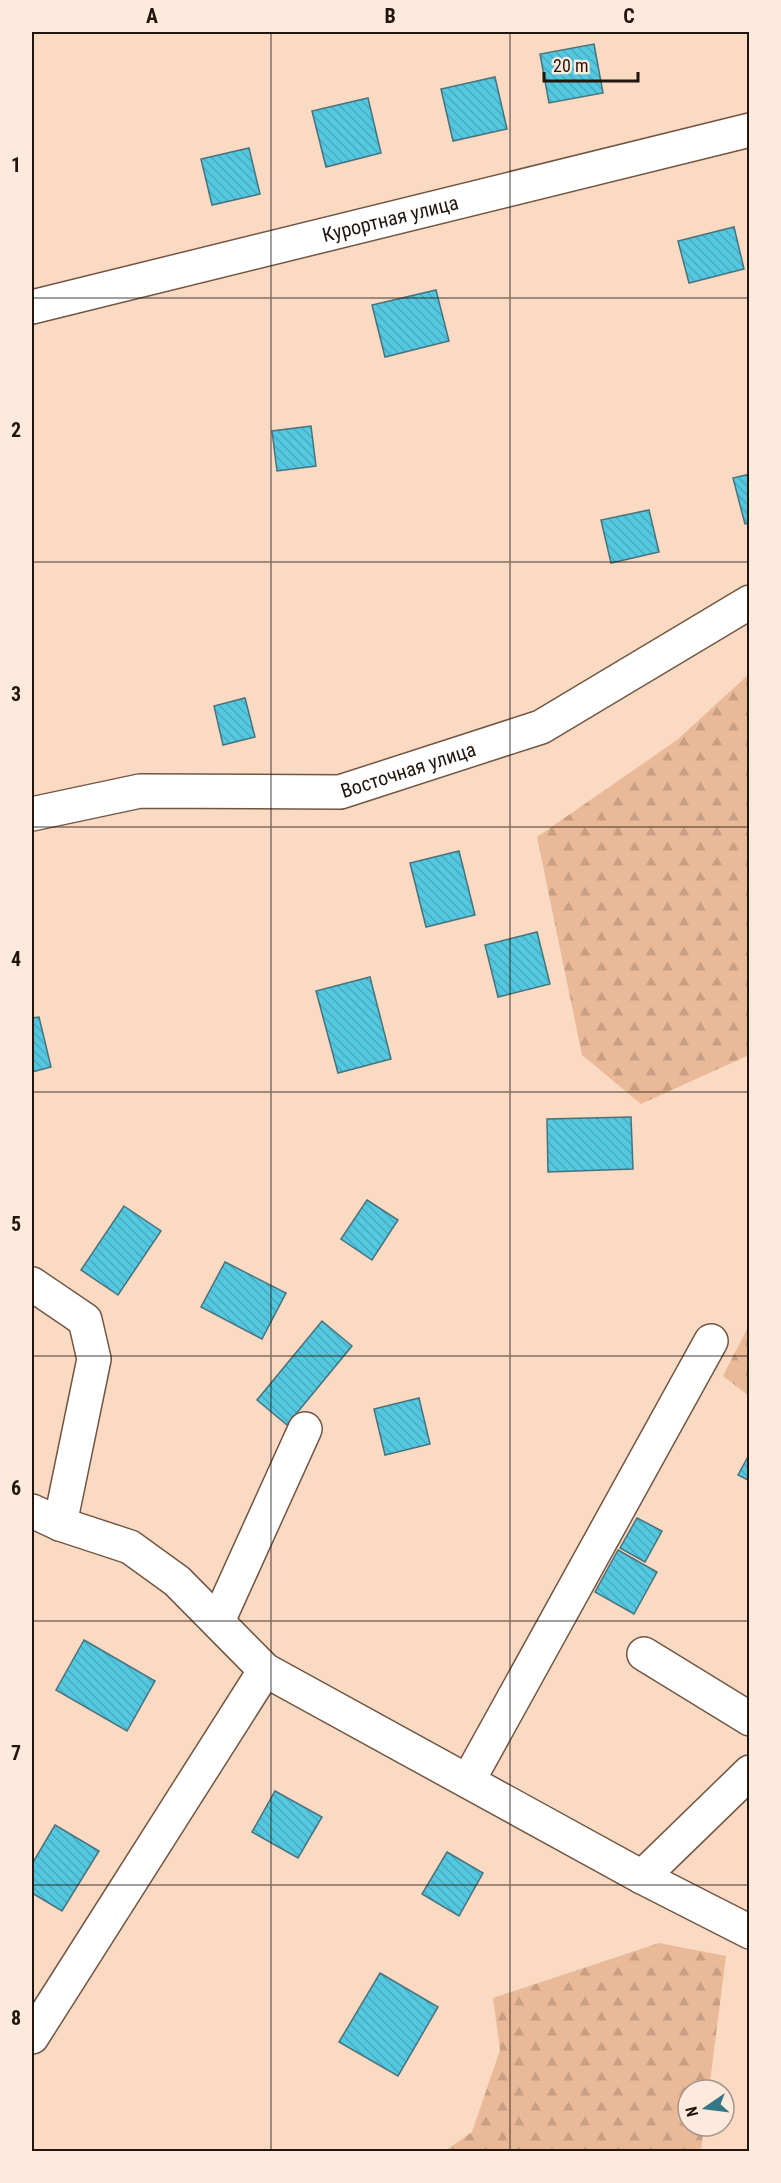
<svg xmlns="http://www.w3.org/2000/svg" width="781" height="2183" viewBox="0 0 781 2183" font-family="'Roboto Condensed',sans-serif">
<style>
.forest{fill:url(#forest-firs)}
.building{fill:url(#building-back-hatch);stroke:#49727b;stroke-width:1.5}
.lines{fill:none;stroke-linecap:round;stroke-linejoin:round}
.minor-casing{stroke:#725643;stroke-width:36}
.minor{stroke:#fff;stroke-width:33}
.grid{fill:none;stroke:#21160d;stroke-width:1.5;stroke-opacity:0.55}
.labels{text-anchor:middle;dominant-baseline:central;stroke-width:6;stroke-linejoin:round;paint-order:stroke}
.street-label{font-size:20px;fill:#21160d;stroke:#feeadc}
.neatline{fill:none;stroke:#21160d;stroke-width:2}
.grid-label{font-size:20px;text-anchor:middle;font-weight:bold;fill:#21160d}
</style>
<defs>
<pattern id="forest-firs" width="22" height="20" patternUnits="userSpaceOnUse" patternTransform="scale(1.5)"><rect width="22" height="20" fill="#eaba98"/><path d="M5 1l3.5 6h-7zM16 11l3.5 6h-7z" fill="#c89f82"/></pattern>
<pattern id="building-back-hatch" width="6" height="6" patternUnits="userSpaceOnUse" patternTransform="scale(1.5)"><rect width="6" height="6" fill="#53c8e0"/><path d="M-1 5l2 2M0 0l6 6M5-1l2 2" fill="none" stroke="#48abbf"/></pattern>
</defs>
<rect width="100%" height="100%" fill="#fadac3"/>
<!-- forest -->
<path class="forest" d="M749 674V1055L641 1104 582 1055 537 837 677 740Z
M749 1325V1396L723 1376Z
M659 1943 726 1956 709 2090H688V2126H704L701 2151H445L472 2132 500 2050 493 1998Z"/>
<!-- building -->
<path class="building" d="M594 44 603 93 549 103 540 54Z
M495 77 507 129 453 141 441 89Z
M368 98 381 153 326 167 312 111Z
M249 148 260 194 212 205 201 159Z
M734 227 744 269 689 283 678 241Z
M436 290 449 341 385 357 372 305Z
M311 426 316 466 277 471 272 431Z
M750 474V523L745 524 733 478Z
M649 510 659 552 611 563 601 520Z
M245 698 255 737 223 745 214 706Z
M459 851 475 915 426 927 410 863Z
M537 932 550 984 498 997 485 945Z
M370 977 391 1059 338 1073 316 991Z
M39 1017 51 1067 32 1072V1018Z
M631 1117 633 1169 548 1172 547 1119Z
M367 1200 398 1220 372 1260 341 1239Z
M124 1206 161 1231 118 1295 81 1270Z
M225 1262 286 1293 262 1339 201 1307Z
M322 1321 352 1346 287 1425 257 1400Z
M419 1398 430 1444 385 1455 374 1409Z
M750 1453V1481L738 1475Z
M637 1518 662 1531 645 1562 620 1548Z
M618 1550 657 1572 634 1614 595 1592Z
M84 1640 155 1681 127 1731 56 1690Z
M275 1791 322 1817 298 1858 252 1832Z
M55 1825 99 1851 62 1911 32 1893V1864Z
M447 1852 483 1873 459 1916 422 1894Z
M380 1973 438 2007 398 2076 339 2042Z"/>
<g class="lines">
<!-- minor casing -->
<g class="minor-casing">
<g id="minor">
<path id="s1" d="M32 307 750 130"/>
<path id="s2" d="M32 814 140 791 340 792 541 727 750 602"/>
<path d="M32 1284 85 1320 94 1359 60 1524"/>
<path d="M32 1511 60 1524 130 1547 177 1581 265 1670 642 1877 750 1932"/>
<path d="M218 1621 305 1429"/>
<path d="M644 1654 750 1719"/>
<path d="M468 1781 711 1341"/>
<path d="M642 1877 750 1772"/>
<path d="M32 2037 265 1670"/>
</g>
</g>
<!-- minor -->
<use href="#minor" class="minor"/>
</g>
<!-- grid -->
<path class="grid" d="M271 32V2152M510 32V2152M32 298H750M32 562H750M32 827H750M32 1092H750M32 1356H750M32 1621H750M32 1885H750"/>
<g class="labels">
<!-- street labels -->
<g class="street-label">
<text stroke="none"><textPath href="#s1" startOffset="369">Курортная улица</textPath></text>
<text stroke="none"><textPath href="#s2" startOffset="382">Восточная улица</textPath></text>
</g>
</g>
<!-- border -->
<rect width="781" height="2183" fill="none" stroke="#feeadc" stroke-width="66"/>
<!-- north arrow -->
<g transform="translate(706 2108) rotate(256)"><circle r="28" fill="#feeadc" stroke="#a69589" stroke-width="1.5"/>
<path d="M0-4.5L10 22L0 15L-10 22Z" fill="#347887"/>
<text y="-9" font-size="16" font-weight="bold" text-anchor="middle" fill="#21160d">N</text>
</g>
<!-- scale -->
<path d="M544 72v9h94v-9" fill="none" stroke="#21160d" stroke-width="3"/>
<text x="553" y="72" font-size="18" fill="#21160d" stroke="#feeadc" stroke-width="4.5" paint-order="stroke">20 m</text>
<rect x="33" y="33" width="715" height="2117" class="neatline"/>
<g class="grid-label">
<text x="152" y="23">A</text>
<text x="390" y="23">B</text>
<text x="629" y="23">C</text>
<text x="16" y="172">1</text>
<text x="16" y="437">2</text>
<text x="16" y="701">3</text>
<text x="16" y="966">4</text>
<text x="16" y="1231">5</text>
<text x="16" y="1495">6</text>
<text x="16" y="1760">7</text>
<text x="16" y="2025">8</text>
</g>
</svg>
